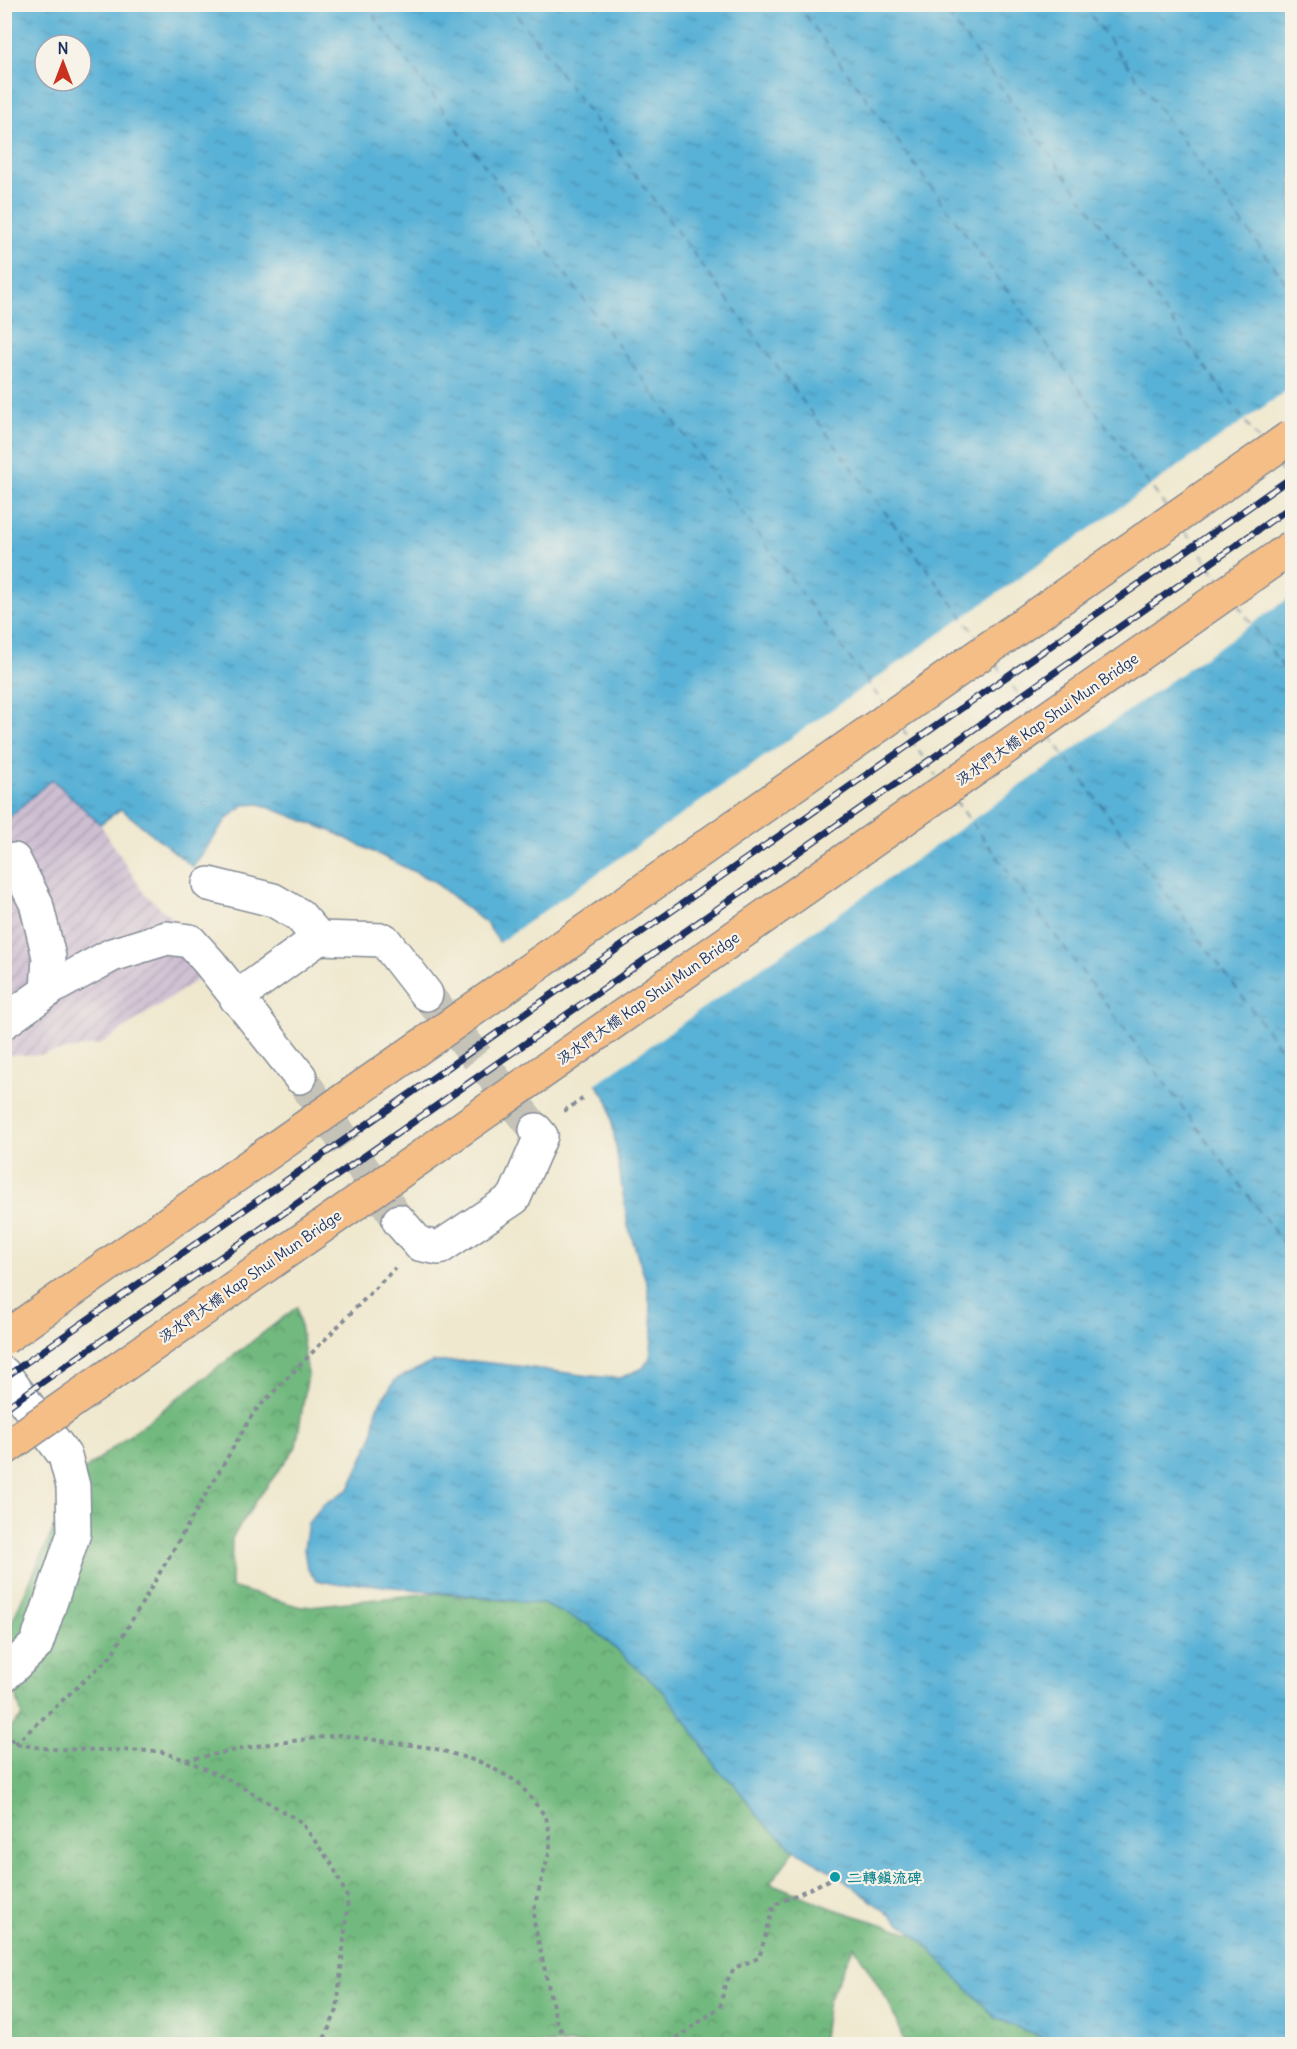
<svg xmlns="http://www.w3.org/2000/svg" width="1297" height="2049" viewBox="0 0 1297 2049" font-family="Delius,'LXGW WenKai TC',sans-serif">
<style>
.industrial{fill:url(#industrial-furrows)}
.forest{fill:url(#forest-crowns);stroke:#46746e;stroke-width:1.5}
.water{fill:url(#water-ripples);stroke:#3a709a;stroke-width:1.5;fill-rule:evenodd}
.pier{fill:#efe8ce}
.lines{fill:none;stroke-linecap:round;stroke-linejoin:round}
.ferry{stroke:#2d5682;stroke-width:1.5;stroke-dasharray:8 6;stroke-linecap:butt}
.minor-tunnel{stroke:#c5c3b8;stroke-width:33;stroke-dasharray:33 16;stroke-linecap:butt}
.minor-casing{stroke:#858c96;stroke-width:36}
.path{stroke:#858c96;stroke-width:4;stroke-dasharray:4.5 4.5;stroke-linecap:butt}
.minor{stroke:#fff;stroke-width:33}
.rail-casing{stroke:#1b2f5e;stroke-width:7}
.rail{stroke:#f7f3e8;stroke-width:4.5;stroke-dasharray:14;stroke-linecap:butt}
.highway-bridge-casing{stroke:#858c96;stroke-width:36;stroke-linecap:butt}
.highway-bridge{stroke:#f6be87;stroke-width:33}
.culture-dot{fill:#0f9aa8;stroke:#f7f3e8;stroke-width:2}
.labels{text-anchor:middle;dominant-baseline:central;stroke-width:4.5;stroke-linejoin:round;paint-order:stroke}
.street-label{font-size:15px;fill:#1b2f5e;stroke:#f7f3e8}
.culture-label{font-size:15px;font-weight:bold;fill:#0d838f;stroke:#f7f3e8;text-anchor:start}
</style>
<defs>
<pattern id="industrial-furrows" width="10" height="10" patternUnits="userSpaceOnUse" patternTransform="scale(1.5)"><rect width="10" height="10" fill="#cebed1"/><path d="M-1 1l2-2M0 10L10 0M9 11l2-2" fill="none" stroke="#a69bad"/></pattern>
<pattern id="forest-crowns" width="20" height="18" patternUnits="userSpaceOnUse" patternTransform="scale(1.5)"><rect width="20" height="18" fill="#72b97f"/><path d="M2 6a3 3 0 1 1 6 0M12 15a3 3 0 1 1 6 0" fill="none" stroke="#5d976b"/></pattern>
<pattern id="water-ripples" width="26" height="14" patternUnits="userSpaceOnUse" patternTransform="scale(1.5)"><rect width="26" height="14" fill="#58b1d6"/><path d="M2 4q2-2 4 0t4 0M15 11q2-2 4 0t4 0" fill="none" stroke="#4890b1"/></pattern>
</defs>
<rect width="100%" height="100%" fill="#f7f3e8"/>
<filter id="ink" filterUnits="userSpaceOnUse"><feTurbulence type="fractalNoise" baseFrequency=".0167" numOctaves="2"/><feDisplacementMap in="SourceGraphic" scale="12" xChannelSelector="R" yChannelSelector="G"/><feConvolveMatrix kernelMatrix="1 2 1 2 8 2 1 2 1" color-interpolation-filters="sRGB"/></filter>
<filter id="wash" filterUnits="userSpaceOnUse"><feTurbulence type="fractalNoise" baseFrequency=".008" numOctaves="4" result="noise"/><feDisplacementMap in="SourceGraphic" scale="24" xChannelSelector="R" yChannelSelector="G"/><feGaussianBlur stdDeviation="1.35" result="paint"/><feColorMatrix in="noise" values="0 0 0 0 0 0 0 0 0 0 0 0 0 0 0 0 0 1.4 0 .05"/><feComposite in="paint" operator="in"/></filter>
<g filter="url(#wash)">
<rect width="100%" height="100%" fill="#efe8ce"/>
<!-- industrial -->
<path class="industrial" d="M52 779 100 824 144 893 222 963 101 1044 39 1055H5V821Z"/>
<!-- forest -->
<path class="forest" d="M297 1307 308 1374 296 1447 256 1501 232 1538 231 1587 301 1607 433 1593 543 1604 589 1625 666 1694 695 1734 718 1770 734 1784 764 1823 795 1850 770 1883 834 1909 916 1935 996 2018 1057 2044H920L904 2041 888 2001 854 1946 828 2001 822 2044H5V1734L22 1716 5 1656 4 1641 20 1603 79 1474Z"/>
<!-- water -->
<path class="water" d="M5 5H1292V2044H1057L996 2018 916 1935 839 1876 795 1850 764 1823 734 1784 718 1770 695 1734 666 1694 589 1625 543 1604 358 1583 336 1584 316 1580 307 1568 304 1549 308 1523 324 1504 349 1489 372 1438 377 1407 396 1379 433 1362 472 1361 517 1366 589 1376 620 1378 643 1368 650 1358 653 1328 647 1284 628 1226 609 1102 487 924 433 881 331 831 260 804 244 805 226 820 193 867 121 809 100 824 52 779 5 821ZM45 45H81V81H45Z"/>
<!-- pier -->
<path class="pier" d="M1292 387V596L594 1085 497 944Z"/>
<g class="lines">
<!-- ferry -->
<path class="ferry" d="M365 4 883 703
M509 4 978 638
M797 4 1166 507
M940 4 1258 439
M1083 4 1292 291
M1277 465 1292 486
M1185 532 1219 579
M1238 605 1292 679
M996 664 1031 711
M902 728 936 775
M1050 736 1292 1064
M955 800 1292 1255"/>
</g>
</g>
<g filter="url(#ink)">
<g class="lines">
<!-- minor-tunnel -->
<path class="minor-tunnel" d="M426 994 536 1130
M300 1077 399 1221"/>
<!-- minor casing -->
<g class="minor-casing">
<path id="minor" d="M14 860 36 903 49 957 47 991
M209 884 273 900 299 915 319 938
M236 998 319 938 384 940 426 994
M4 1022 53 987 112 955 167 938 190 941 209 962 300 1077
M399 1221 419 1244 439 1248 514 1198 541 1136 536 1130
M4 1374 65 1456 73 1486 74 1533 36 1645 4 1675"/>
</g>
<!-- path -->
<path class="path" d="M564 1111 584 1098
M4 1732 15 1744 50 1749 159 1751 186 1760 234 1782 301 1822 333 1866 348 1899 337 2010 322 2044
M15 1744 111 1656 254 1412 395 1268
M186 1760 262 1745 339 1735 433 1748 483 1763 518 1782 546 1817 550 1834V1850L535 1904 534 1922 556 2020 568 2044
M669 2044 720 2007 725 1985 734 1968 759 1958 774 1905 835 1877"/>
<!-- minor -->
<use href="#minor" class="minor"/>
<!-- rail casing -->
<g class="rail-casing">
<path id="rail" d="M4 1378 1292 477
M4 1409 1292 506"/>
</g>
<!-- rail -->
<use href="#rail" class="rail"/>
<!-- highway-bridge casing -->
<g class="highway-bridge-casing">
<path id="highway-bridge" d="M4 1338 1292 436
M4 1449 1292 547"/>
</g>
<!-- highway-bridge -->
<use href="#highway-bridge" class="highway-bridge"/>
</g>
</g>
<!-- markers -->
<circle class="culture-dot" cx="835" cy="1877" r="6"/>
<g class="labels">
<!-- street labels -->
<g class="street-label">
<text transform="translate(1047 719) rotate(-35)">汲水門大橋 Kap Shui Mun Bridge</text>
<text transform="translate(648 998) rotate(-35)">汲水門大橋 Kap Shui Mun Bridge</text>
<text transform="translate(250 1276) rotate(-35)">汲水門大橋 Kap Shui Mun Bridge</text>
</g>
<!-- culture labels -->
<g class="culture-label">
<text x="847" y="1877">二轉鎮流碑</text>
</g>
</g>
<!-- margin -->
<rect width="1297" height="2049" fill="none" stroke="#f7f3e8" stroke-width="24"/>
<!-- north arrow -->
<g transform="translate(63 63)"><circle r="28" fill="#f7f3e8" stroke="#9fa5b1" stroke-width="1.5"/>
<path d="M0-4.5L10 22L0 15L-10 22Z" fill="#c8321e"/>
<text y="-9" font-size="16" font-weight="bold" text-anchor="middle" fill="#1b2f5e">N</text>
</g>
</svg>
